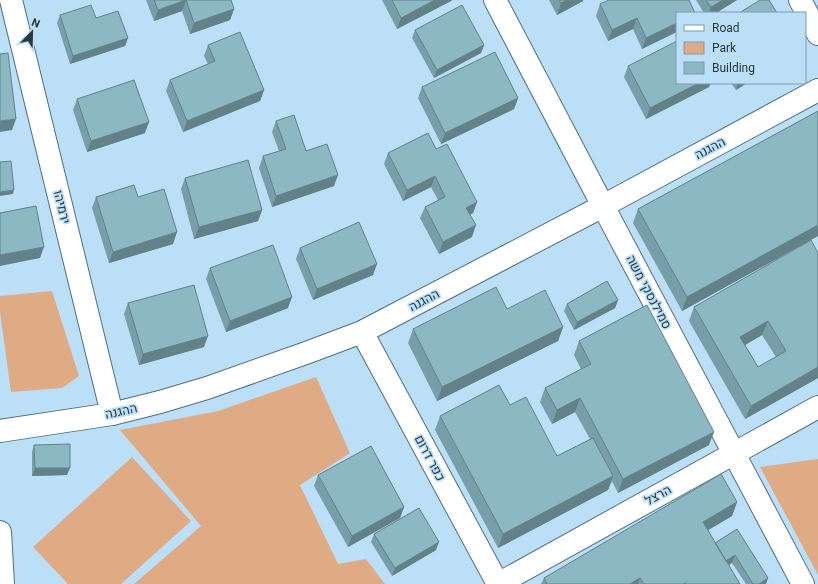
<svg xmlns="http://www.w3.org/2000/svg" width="818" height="584" viewBox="0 0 818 584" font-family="Roboto,Heebo,sans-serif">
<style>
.green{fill:#dfab85}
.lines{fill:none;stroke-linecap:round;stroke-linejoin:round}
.minor-casing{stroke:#4e6f84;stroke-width:24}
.tertiary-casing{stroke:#4e6f84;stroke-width:24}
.minor{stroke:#fff;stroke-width:22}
.tertiary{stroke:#fff;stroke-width:22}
.wall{fill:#789ea9;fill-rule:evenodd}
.shaded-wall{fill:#628189}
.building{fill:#8cb8c4;stroke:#628189;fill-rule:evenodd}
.labels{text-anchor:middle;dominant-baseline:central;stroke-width:3.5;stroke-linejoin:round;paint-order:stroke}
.street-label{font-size:13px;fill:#27363f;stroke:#bbdff7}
</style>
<rect width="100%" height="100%" fill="#bbdff7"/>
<!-- green -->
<path class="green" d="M52 291 79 376 62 388 11 392 0 312V296Z
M316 377 350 453 300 485 338 564 366 559 385 584H134L201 526 120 430 218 411Z
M132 457 191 521 121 584H68L33 547Z
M818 459V575L760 467Z"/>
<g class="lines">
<!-- minor casing -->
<g class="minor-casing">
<path id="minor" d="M11 0 112 414
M800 0 818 34
M0 532 3 584
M803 584 603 206 818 90"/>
</g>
<!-- tertiary casing -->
<g class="tertiary-casing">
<path id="tertiary" d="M362 332 498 584
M0 431 112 414 160 402 207 388 306 353 362 332 603 206 495 0
M498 584 818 407"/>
</g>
<!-- minor -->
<use href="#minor" class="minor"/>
<!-- tertiary -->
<use href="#tertiary" class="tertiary"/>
</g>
<!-- wall -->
<path class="wall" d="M146 0H231L234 9 230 20 190 34 182 11 154 21Z
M382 0H452L451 1 397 29Z
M549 0H583V1L557 15Z
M696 0H737L716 13H704Z
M600 4 695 13 642 49 633 29 608 41 596 16Z
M60 15 96 18 128 38 125 46 70 64 57 23Z
M415 30 484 45 481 53 434 78 412 38Z
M208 45 264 90 260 101 183 132 166 91 170 80 208 64 204 56Z
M628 66 709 87 646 119 624 77Z
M731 83H747L736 90Z
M422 87 518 98 514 109 441 144 418 98Z
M77 99 145 133 87 152 73 110Z
M818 111V236L682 311 633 223 638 209Z
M276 121 306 151 334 186 272 207 259 168 263 156 279 151 272 132Z
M436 149 477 202 473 213 470 215 472 237 439 254 420 218 425 207 438 200 431 187 403 201 384 164 388 153Z
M185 178 262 210 258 221 194 239 181 189Z
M96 197H138L173 244 109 263 92 208Z
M300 248 373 275 313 300 296 259Z
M818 253V378L745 419 689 321 694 307ZM762 335 776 357 758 367 745 345Z
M210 268 288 308 226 332 206 279Z
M618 300 615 308 574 330 564 311 567 304Z
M128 303 204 347 139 365 124 314Z
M507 309 563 327 558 341 437 401 408 343 413 329Z
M579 341 709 445 618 493 612 481 608 490 498 548 435 430 440 416 510 405 557 456 590 439 575 412 552 424 540 402 545 388 581 369 574 355Z
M34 445 67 475 32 476V452Z
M318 475 404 507 400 518 348 547 314 486Z
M737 502 732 516 708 530 715 543 737 529 768 578 766 584H746L732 563 728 565 740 584H541L544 578Z
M374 534 436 550 392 576 371 542Z"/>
<!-- shaded-wall -->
<path class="shaded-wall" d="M186 0 182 11 154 21 158 10Z
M435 0H452L451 1 397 29 401 18Z
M567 0H583V1L557 15 561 3Z
M723 0H737L716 13H709L711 7Z
M234 9 230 20 190 34 194 23Z
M637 18 633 29 608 41 612 30Z
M677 23V32L642 49 646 38Z
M128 38 125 46 70 64 73 56Z
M484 45 481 53 434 78 437 70Z
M699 83H711L709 87 646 119 650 108Z
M738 83H747L736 90Z
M264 90 260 101 183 132 187 121Z
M518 98 514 109 441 144 445 133Z
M16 119 12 130 0 132V121Z
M149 122 145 133 87 152 91 141Z
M338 175 334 186 272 207 276 196Z
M435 176 431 187 403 201 407 190Z
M14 190 13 194 0 196V192Z
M477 202 473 213 462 219 466 208Z
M262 210 258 221 194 239 199 227Z
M476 225 472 237 439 254 443 242Z
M818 225V236L682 311 687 297Z
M177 232 173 244 109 263 113 252Z
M44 247 40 258 0 266V255Z
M377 264 373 275 313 300 317 289Z
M292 297 288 308 226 332 230 321Z
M618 300 615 308 574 330 577 322Z
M768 321 762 335 735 351 740 337Z
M563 327 558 341 437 401 442 387Z
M208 336 204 347 139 365 143 354Z
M818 367V378L745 419 751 406Z
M580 398 575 412 552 424 557 410Z
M714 432 709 445 618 493 623 479Z
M35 468H70L67 475 32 476Z
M613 476 608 490 498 548 503 534Z
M737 502 732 516 698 536 703 522Z
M404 507 400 518 348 547 352 536Z
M439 542 436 550 392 576 395 568Z
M735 555 732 563 723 569 726 561Z
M640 578 638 584H630Z
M768 578 766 584H759Z"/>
<!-- building -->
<path class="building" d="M154 0H186L158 10Z
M186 0H231L234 9 194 23Z
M392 0H435L401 18Z
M559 0H567L561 3Z
M609 0H689L695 13H677V23L646 38 637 18 612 30 600 4Z
M706 0H723L711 7Z
M760 0H769L777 13H739Z
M91 5 96 18 118 11 128 38 73 56 60 15Z
M462 5 484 45 437 70 415 30Z
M240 32 264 90 187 121 170 80 215 61 208 45Z
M677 41V83H699L650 108 628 66Z
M495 52 518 98 445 133 422 87Z
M8 53 16 119 0 121V54Z
M134 80 149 122 91 141 77 99Z
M818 111V225L687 297 638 209Z
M294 115 306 151 327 144 338 175 276 196 263 156 286 149 276 121Z
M428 133 436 149 447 144 477 202 466 208 476 225 443 242 425 207 445 197 435 176 407 190 388 153Z
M248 160 262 210 199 227 185 178Z
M11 161 14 190 0 192V162Z
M134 185 138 197 164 189 177 232 113 252 96 197Z
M36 206 44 247 0 255V213Z
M359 222 377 264 317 289 300 248Z
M811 240 818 253V367L751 406 694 307ZM768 321 786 351 758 367 740 337Z
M273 245 292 297 230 321 210 268Z
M607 281 618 300 577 322 567 304Z
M194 285 208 336 143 354 128 303Z
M496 287 507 309 545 290 563 327 442 387 413 329Z
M647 305 714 432 623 479 580 398 557 410 545 388 591 364 579 341Z
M499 385 510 405 526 397 557 456 593 438 613 476 503 534 440 416Z
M70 444V468H35L34 445Z
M371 446 404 507 352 536 318 475Z
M721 474 737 502 703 522 740 584H686L685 583 683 584H644L640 578 630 584H547L544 578Z
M419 508 439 542 395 568 374 534Z
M737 529 768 578 759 584H753L735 555 726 561 715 543Z"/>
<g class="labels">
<!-- street labels -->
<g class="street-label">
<text transform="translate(710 148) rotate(-28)">ההגנה</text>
<text transform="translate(62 207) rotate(76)">ירמיהו</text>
<text transform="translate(649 292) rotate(62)">סמילנסקי משה</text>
<text transform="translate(424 300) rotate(-28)">ההגנה</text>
<text transform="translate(121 411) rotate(-12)">ההגנה</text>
<text transform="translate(430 458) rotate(62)">כפר דרום</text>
<text transform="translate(658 495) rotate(-29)">הרצל</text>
</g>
</g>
<!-- legend -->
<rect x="676" y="12" width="130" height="72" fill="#bbdff7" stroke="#809bad"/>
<rect x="684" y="25" width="20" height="6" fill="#ffffff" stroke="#809bad"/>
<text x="712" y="32" font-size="12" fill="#27363f">Road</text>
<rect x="684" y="42" width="20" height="12" fill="#dfab85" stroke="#809bad"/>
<text x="712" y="52" font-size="12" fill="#27363f">Park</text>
<rect x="684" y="62" width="20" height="12" fill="#8cb8c4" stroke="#809bad"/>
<text x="712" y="72" font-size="12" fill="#27363f">Building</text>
<!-- north arrow -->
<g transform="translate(32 32) rotate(23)" stroke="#bbdff7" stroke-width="3" paint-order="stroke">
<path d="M0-3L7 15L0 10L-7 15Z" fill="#27363f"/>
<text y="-6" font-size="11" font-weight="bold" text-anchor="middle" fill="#27363f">N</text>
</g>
</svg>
